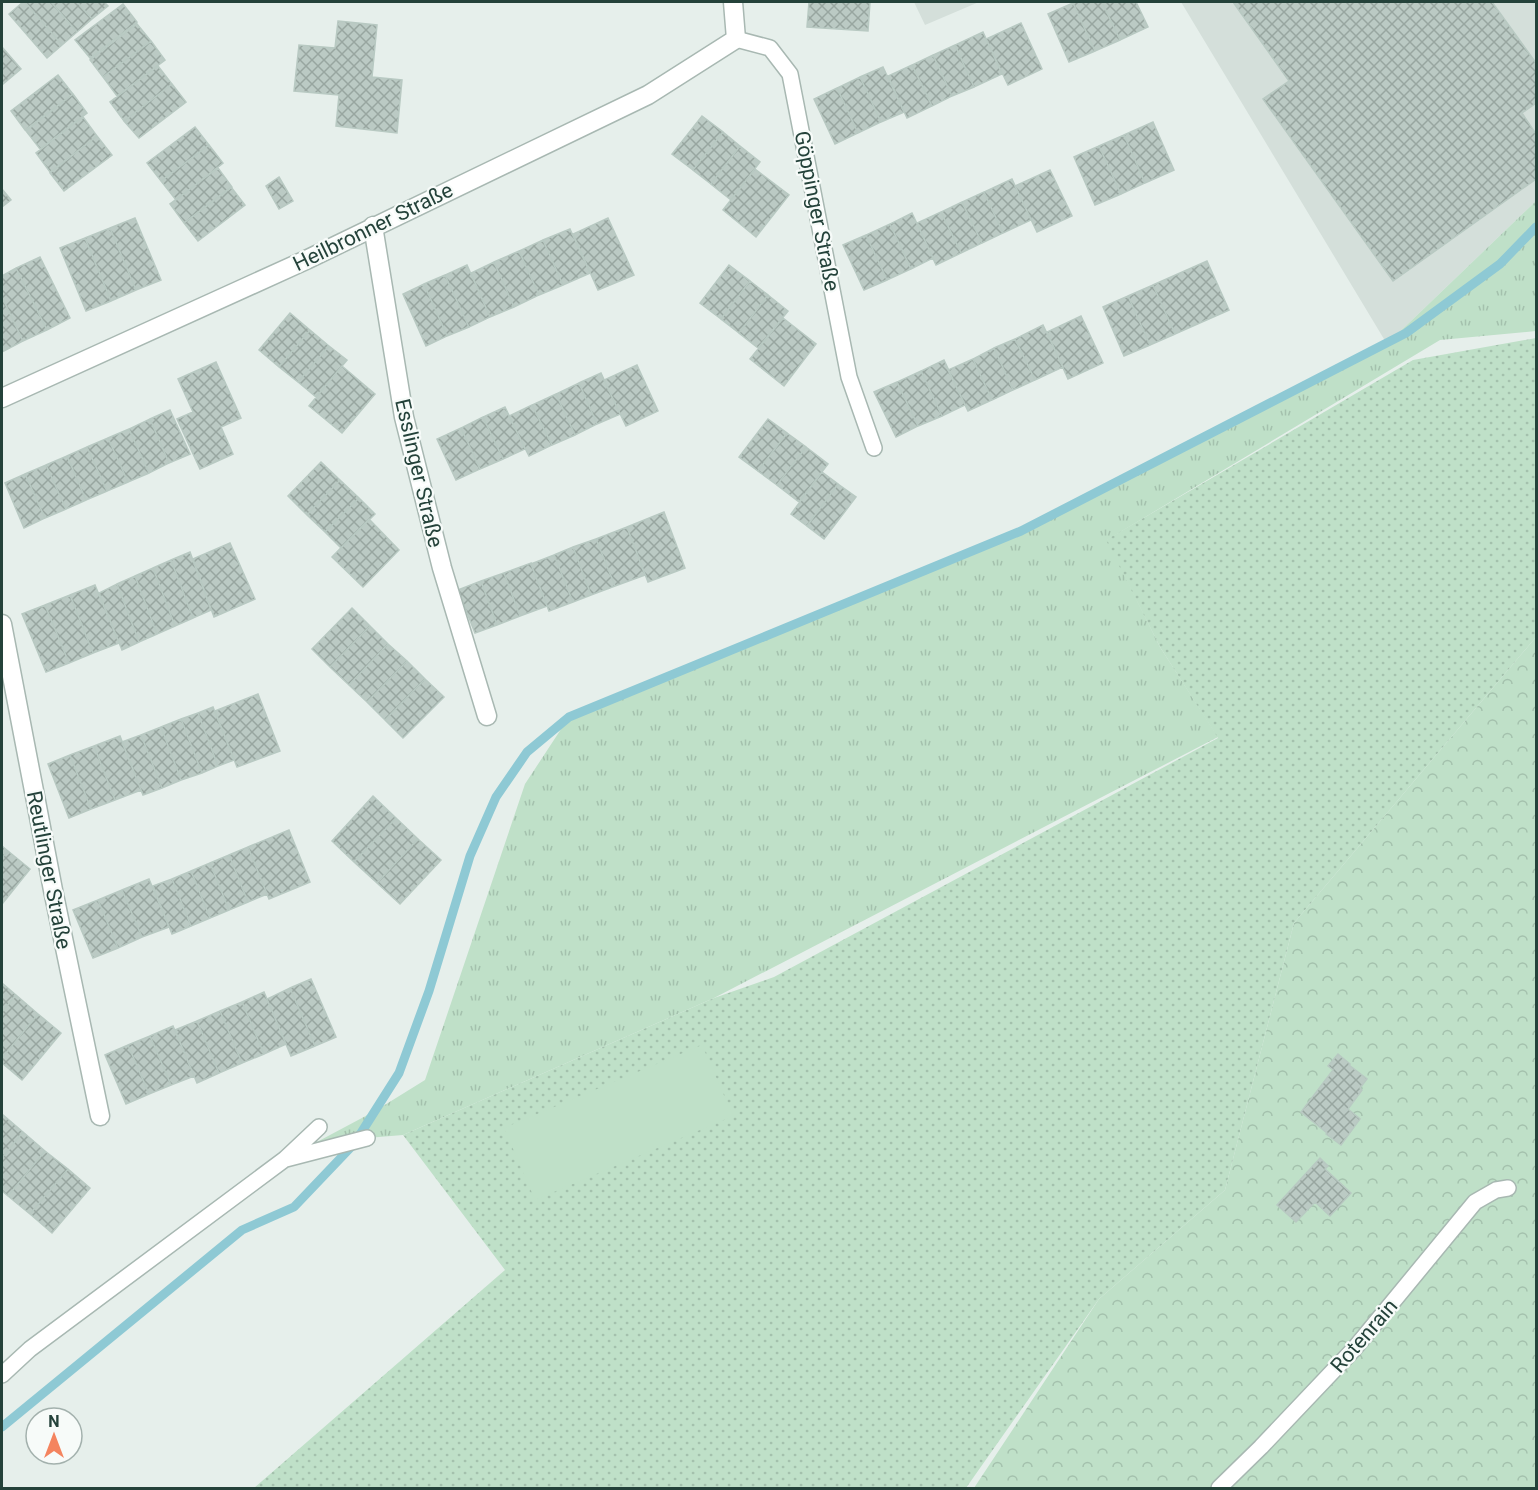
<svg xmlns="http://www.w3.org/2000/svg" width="1538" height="1490" viewBox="0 0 1538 1490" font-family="Roboto,sans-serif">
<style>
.built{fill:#d4dfda}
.grass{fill:url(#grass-tufts)}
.forest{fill:url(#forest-crowns)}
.garden{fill:url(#garden-dots)}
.pitch{fill:#bfe0c8}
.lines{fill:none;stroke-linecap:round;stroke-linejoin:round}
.stream{stroke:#8ec9d4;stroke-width:9}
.building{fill:url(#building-cross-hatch);stroke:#b8c9c2;stroke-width:1.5}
.lane-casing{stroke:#a8b8b2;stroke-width:18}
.street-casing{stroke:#a8b8b2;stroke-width:21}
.lane{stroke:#fff;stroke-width:15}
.street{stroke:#fff;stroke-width:18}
.labels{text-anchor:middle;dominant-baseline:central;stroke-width:4.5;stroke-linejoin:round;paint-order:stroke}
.street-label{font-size:21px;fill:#24423a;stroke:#f7fbf9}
</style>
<defs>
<pattern id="grass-tufts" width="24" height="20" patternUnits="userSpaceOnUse" patternTransform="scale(1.5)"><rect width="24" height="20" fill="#bfe0c8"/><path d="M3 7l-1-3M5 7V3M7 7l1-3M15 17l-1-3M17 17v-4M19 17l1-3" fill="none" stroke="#a4c1ad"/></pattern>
<pattern id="forest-crowns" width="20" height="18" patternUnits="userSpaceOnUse" patternTransform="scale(1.5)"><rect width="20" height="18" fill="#bfe0c8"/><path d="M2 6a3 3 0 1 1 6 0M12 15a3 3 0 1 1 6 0" fill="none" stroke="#a4c1ad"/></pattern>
<pattern id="garden-dots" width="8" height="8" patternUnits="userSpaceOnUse" patternTransform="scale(1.5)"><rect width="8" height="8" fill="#bfe0c8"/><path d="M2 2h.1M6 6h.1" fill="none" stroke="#a4c1ad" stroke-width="1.8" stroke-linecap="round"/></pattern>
<pattern id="building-cross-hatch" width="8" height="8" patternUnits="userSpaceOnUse" patternTransform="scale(1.5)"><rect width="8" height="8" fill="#bbcac4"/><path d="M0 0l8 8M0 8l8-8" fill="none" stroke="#98a6a0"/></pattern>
</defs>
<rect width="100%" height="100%" fill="#e6efeb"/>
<!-- built -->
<path class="built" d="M914 2H979L925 25Z
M1181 2H1536V201L1387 344Z"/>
<!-- grass -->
<path class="grass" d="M1536 201V331L1440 340 1107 540 1160 647 1218 737 714 998 403 1135 367 1138 285 1159 375 1111 425 1080 525 784 569 717 1021 531 1387 344Z"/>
<!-- forest -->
<path class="forest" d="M1536 637V1488H974L1099 1299 1225 1190 1294 923Z"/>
<!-- garden -->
<path class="garden" d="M1536 338V637L1294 923 1225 1190 1099 1299 966 1488H254L505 1270 403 1135 714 998 774 977 1218 738 1160 647 1106 540 1413 360Z"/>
<!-- pitch -->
<path class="pitch" d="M702 1045 733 1116 535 1200 504 1128Z"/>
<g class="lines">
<!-- stream -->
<path class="stream" d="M2 1427 242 1230 294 1207 354 1144 399 1073 429 991 470 856 496 797 527 752 569 717 1021 531 1406 333 1500 264 1536 227"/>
</g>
<!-- building -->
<path class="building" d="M23 2H25L62 45 47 58 9 14Z
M25 2H51L77 32 62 45Z
M51 2H77L92 19 77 32Z
M77 2H104L108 6 92 19Z
M809 2H870L868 31 807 27Z
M1076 2H1102L1120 40 1095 51 1073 3Z
M1102 2H1136L1148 27 1120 40Z
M1233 2H1492L1536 63V103L1522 113 1536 134V179L1393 281 1263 99 1289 81Z
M1073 3 1095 51 1069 62 1048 14Z
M123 4 137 22 90 58 75 40Z
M338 21 377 25 372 77 402 80 397 133 336 126 339 95 294 91 299 45 335 48Z
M1021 23 1042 69 1008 85 986 39Z
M137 24 151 41 103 77 90 60Z
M983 32 1002 74 974 87 955 45Z
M151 41 165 60 117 96 103 77Z
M955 45 974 87 952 96 933 55Z
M2 47 21 69 3 84 2 82Z
M933 55 952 96 932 106 912 65Z
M912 65 932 106 907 118 888 76Z
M158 66 172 84 124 121 110 102Z
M883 67 904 112 881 122 860 77Z
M58 75 73 94 25 130 11 111Z
M860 77 881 122 858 133 837 88Z
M172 84 186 102 139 138 124 121Z
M837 88 858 133 835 144 814 99Z
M73 94 87 113 40 149 26 131Z
M702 116 723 132 693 170 672 154Z
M83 117 97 136 50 172 36 153Z
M1153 122 1174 170 1145 183 1124 135Z
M195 127 209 145 161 181 147 163Z
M723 132 740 146 711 184 693 170Z
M1124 135 1145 183 1121 194 1099 146Z
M97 136 112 155 64 191 50 173Z
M209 145 223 163 176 200 161 181Z
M740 146 760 162 731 200 711 184Z
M1099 146 1121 194 1095 205 1074 157Z
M218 168 232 187 184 223 170 204Z
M755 169 789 195 756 237 723 210Z
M1050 170 1072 216 1037 232 1015 186Z
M279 177 293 201 279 209 266 186Z
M1012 179 1031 220 1003 233 984 192Z
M231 187 245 205 198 241 184 223Z
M2 189 11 200 2 207Z
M984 192 1003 233 982 243 962 202Z
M962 202 982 243 961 253 941 212Z
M941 212 961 253 936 265 917 223Z
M912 213 933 258 911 269 890 224Z
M135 218 161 280 136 290 110 228Z
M608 218 634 275 598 290 573 234Z
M890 224 911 269 887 280 866 235Z
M110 228 136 290 111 301 85 238Z
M570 229 590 273 563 285 543 240Z
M866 235 887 280 864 290 843 245Z
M85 238 111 301 86 311 60 248Z
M543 240 563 285 539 295 519 251Z
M519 251 539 295 514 307 494 262Z
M40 257 70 318 47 330 16 268Z
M1207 261 1229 310 1175 334 1153 285Z
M494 262 514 307 490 317 471 273Z
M467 265 490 317 469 327 445 275Z
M729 265 750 281 721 319 700 303Z
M16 268 47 330 23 341 2 297V276Z
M445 275 469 327 447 336 424 284Z
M750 281 768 295 739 333 721 319Z
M424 284 447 336 426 346 403 294Z
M1153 285 1175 334 1150 345 1128 296Z
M768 295 788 311 758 348 739 333Z
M1128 296 1150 345 1124 356 1103 307Z
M2 297 23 341 2 352Z
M290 313 310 330 279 367 259 350Z
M1081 316 1103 363 1068 379 1047 332Z
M783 318 816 344 784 386 750 359Z
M1043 325 1063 367 1035 380 1015 339Z
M310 330 329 346 298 382 279 367Z
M1015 339 1035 380 1013 390 994 348Z
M329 346 347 360 316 397 298 382Z
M994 348 1013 390 992 400 973 359Z
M973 359 992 400 968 411 948 370Z
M944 360 965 405 942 416 921 371Z
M216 362 241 418 221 427 233 454 200 469 177 419 193 412 178 379Z
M637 365 658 411 626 426 604 380Z
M342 366 375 394 342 433 309 406Z
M921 371 942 416 918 426 897 382Z
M601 373 620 414 597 424 579 383Z
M897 382 918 426 896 437 874 392Z
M579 383 597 424 575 435 556 394Z
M556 394 575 435 552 445 532 405Z
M532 405 552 445 529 456 509 416Z
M505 407 525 449 503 459 483 417Z
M170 410 190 454 169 463 150 419Z
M483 417 503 459 480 469 461 428Z
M150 419 169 463 149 473 129 429Z
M768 419 787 433 758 471 739 457Z
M461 428 480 469 456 480 437 439Z
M129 429 149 473 128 482 108 438Z
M787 433 806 447 777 485 758 471Z
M108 438 128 482 107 491 87 447Z
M87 447 107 491 86 500 67 456Z
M806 447 828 464 799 502 777 485Z
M67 456 86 500 66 509 46 465Z
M321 462 340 480 307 515 288 496Z
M46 465 66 509 45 518 25 474Z
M822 472 838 484 807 526 791 514Z
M25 474 45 518 24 528 5 483Z
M340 480 359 498 325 532 307 515Z
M838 484 856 497 824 539 807 526Z
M359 498 375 514 341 548 325 532Z
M664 512 685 568 648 582 627 527Z
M369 519 399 550 363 587 332 557Z
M627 527 645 575 615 586 596 539Z
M596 539 615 586 591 595 573 547Z
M230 543 255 599 214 617 193 559Z
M573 547 591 595 573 602 554 555Z
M190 552 211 610 193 618 171 560Z
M554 555 573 602 549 611 531 564Z
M171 560 193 618 175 626 153 568Z
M531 564 547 606 520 616 504 573 531 563Z
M153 568 175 626 157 634 135 576Z
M504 573 520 616 497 625 481 581Z
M135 576 157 634 139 642 117 584Z
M481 581 497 625 475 633 458 590Z
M117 584 139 642 122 650 99 593Z
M95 585 119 643 93 653 70 595Z
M70 595 93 653 69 663 45 605Z
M45 605 69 663 46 672 22 614Z
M352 608 370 626 330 667 312 649Z
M370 626 388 644 349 685 330 667Z
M388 644 407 661 367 702 349 685Z
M407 661 425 679 385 720 367 702Z
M425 679 444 697 403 738 385 720Z
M258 694 280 751 237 767 215 711Z
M213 707 234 760 218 766 198 713Z
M198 713 218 766 202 773 181 719Z
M181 719 202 773 181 780 161 727Z
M161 727 181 780 162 788 141 735Z
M141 735 162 788 143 795 122 742Z
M120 736 141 790 115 800 94 746Z
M94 746 115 800 91 809 70 755Z
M70 755 91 809 69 818 48 764Z
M373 796 396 818 354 862 332 841Z
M396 818 418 839 377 883 354 862Z
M289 830 310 882 269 899 248 847Z
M418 839 441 860 400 904 377 883Z
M2 846 8 851 2 858Z
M248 847 267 894 248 902 229 855Z
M8 851 30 869 2 904V858Z
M229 855 248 902 229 910 210 863Z
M210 863 229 910 210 918 191 871Z
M191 871 210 918 191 926 172 879Z
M149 879 169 927 142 937 122 890Z
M172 879 191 926 172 934 153 886Z
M122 890 142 937 118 948 98 900Z
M98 900 118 948 93 958 73 910Z
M311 979 336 1037 315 1046 290 988Z
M2 983 16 995 2 1012Z
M290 988 315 1046 291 1056 267 999Z
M264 992 286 1044 264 1054 242 1002Z
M16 995 38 1014 2 1058V1012Z
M242 1002 264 1054 242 1063 220 1011Z
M220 1011 242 1063 219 1073 197 1021Z
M38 1014 61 1033 22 1080 2 1063V1058Z
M197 1021 219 1073 197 1083 175 1030Z
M173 1026 194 1076 171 1085 150 1036Z
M150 1036 171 1085 149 1094 128 1045Z
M128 1045 149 1094 126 1104 105 1055Z
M1338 1054 1350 1064 1349 1065 1367 1079 1360 1088 1362 1090 1348 1109 1360 1119 1341 1145 1326 1134 1327 1133 1301 1112 1333 1070 1328 1066Z
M2 1114 23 1132 2 1158Z
M23 1132 45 1151 8 1196 2 1191V1158Z
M45 1151 68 1169 30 1214 8 1196Z
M1320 1158 1328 1166 1325 1169 1351 1193 1330 1216 1315 1202 1296 1222 1277 1205Z
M68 1169 90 1188 52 1233 30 1214Z"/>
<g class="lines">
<!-- lane casing -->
<g class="lane-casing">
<path id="lane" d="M736 39 770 48 790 74 849 377 874 448
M286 1159 367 1138
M2 1375 30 1349 285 1159 319 1127
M1219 1488 1261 1447 1354 1349 1475 1202 1496 1190 1508 1188"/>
</g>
<!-- street casing -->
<g class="street-casing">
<path id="street" d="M373 226 404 417 442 568 487 716
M2 398 306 260 648 95 736 39 733 2
M2 624 53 890 100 1116"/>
</g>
<!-- lane -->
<use href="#lane" class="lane"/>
<!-- street -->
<use href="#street" class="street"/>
</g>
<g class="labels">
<!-- street labels -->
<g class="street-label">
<text transform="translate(817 211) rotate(79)">Göppinger Straße</text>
<text transform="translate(373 227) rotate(-26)">Heilbronner Straße</text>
<text transform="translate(419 473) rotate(77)">Esslinger Straße</text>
<text transform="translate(49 870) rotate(79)">Reutlinger Straße</text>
<text transform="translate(1364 1336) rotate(-49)">Rotenrain</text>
</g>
</g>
<!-- border -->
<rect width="1538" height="1490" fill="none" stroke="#24423a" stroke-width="6"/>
<!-- north arrow -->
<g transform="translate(54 1436)"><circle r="28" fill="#f7fbf9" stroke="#a3b1ad" stroke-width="1.5"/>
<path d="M0-4.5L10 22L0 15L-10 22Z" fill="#f4845f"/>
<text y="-9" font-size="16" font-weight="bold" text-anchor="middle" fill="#24423a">N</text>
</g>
</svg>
